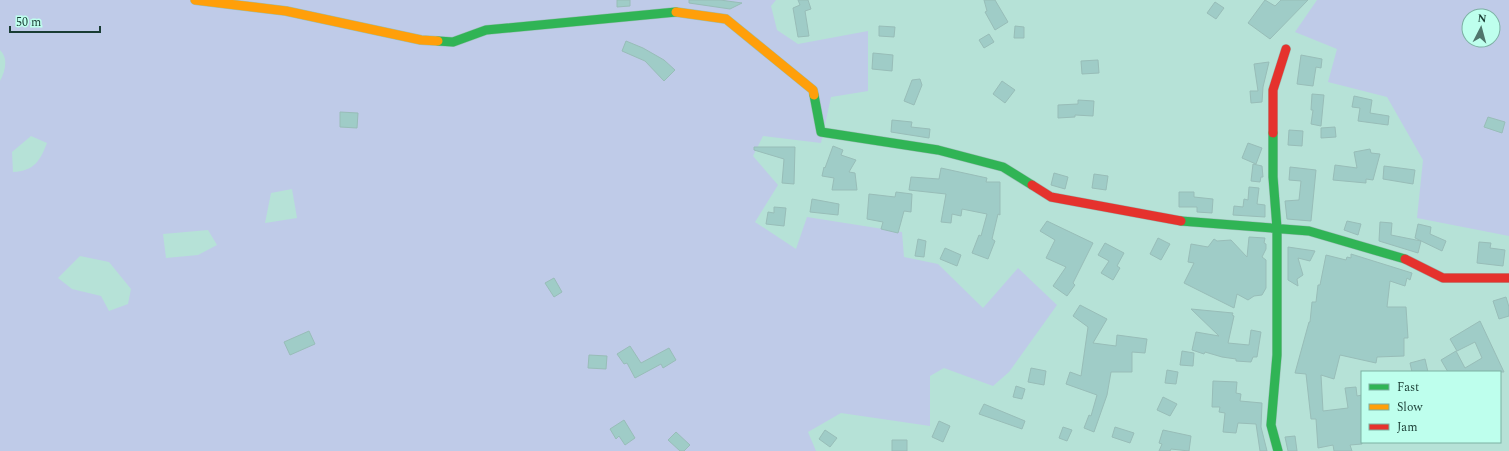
<svg xmlns="http://www.w3.org/2000/svg" width="1509" height="451" viewBox="0 0 1509 451" font-family="Spectral,serif">
<style>
.green{fill:#bfcbe8;fill-rule:evenodd}
.building{fill:#9fccc7;stroke:#98bdb8}
.lines{fill:none;stroke-linecap:round;stroke-linejoin:round}
.fast-casing{stroke:#9abeb5;stroke-width:10}
.slow-casing{stroke:#9abeb5;stroke-width:10}
.jam-casing{stroke:#9abeb5;stroke-width:10}
.fast{stroke:#30b455;stroke-width:9}
.slow{stroke:#ff9f0a;stroke-width:9}
.jam{stroke:#e5322d;stroke-width:9}
</style>
<rect width="100%" height="100%" fill="#b6e2d7"/>
<!-- green -->
<path class="green" d="M0 0H776L771 6 777 30 798 44 868 31V91L831 97 821 143 763 136 753 156 778 185 755 222 796 249 807 217 902 232 904 257 938 264 983 308 1018 268 1057 305 1009 372 993 386 944 368 930 376V426L841 413 808 432 816 451H0V81C5 71 9 59 0 50ZM31 136 47 143C40 161 34 171 13 172L12 152ZM292 189 297 218 265 223 271 193ZM208 230 217 245 198 255 166 258 163 234ZM80 256 109 262 131 289 128 304 109 311 101 296 72 289 58 278Z
M1317 0H1509V236L1417 218 1423 160 1387 97 1328 82 1337 49 1295 32ZM1469 16H1493V40H1469Z"/>
<!-- building -->
<path class="building" d="M617 0H630V6L617 7Z
M689 0H720L742 3 730 9 689 3Z
M798 0H808L811 9 805 11 809 36 798 37 793 8 800 5Z
M984 0H995L1008 22 995 30 985 12 987 11Z
M1265 0 1275 6 1281 0H1308L1270 39 1248 23Z
M1215 2 1224 8 1216 19 1207 13Z
M879 26 895 27 894 37 879 36Z
M1015 26 1024 27V38H1014Z
M989 34 994 42 984 48 979 40Z
M626 41 643 48 664 60 675 70 664 81 645 61 622 51Z
M873 53 893 55 892 71 872 69Z
M1301 55 1322 59 1321 68 1316 67 1313 86 1297 84Z
M1098 60 1099 73 1082 74 1081 61Z
M1269 62 1263 87 1262 102 1251 103 1250 91H1258L1254 64Z
M920 79 922 85 914 105 904 101 912 80Z
M1002 81 1015 90 1005 103 993 94Z
M1312 94 1324 95 1321 126 1311 124 1313 110H1311Z
M1354 96 1372 100 1370 113 1389 116 1388 125 1358 121 1360 108 1352 107Z
M1078 100 1094 101 1093 116 1075 115V117L1058 118V105L1078 104Z
M340 112 358 113 357 128 340 127Z
M1488 117 1505 122 1502 133 1484 127Z
M892 120 912 122 911 127 930 129 929 138 891 132Z
M1335 127 1336 137 1321 138V128Z
M1289 130 1303 131 1302 146 1288 145Z
M1248 143 1262 148 1256 164 1242 158Z
M833 146 843 150 841 155 856 160 849 172 855 173 857 190H832L834 178 822 176 824 167 825 168Z
M754 147H795L794 184 782 183 784 159 754 150Z
M1370 149 1371 153 1380 154 1373 180 1366 179V183L1333 180 1335 165 1357 168 1354 152Z
M1253 164 1262 166 1263 177H1261L1260 182 1251 181Z
M1384 166 1415 170 1413 184 1383 179Z
M1290 167 1316 170 1311 221 1287 219 1285 201 1299 200 1301 181 1289 180Z
M941 168 987 178 986 182H1000V215L998 214 992 239 995 241 988 259 972 253 979 235 981 236 987 214 962 209 961 216 952 214 951 223 941 222 946 194 909 190 911 177 939 179Z
M1054 173 1068 177 1065 189 1051 185Z
M1094 174 1108 176 1106 190 1092 188Z
M1249 187 1259 188 1257 204 1265 205V217L1233 215 1234 206 1243 207 1244 199 1248 200Z
M896 192 912 194 911 212 904 211 898 233 881 229 883 222 867 219 869 194 895 197Z
M1179 192H1194V197L1213 199 1212 213 1197 212V207H1179Z
M812 199 839 204 838 215 810 212Z
M774 207 786 208 784 226 766 224 768 212 774 213Z
M1047 221 1093 243 1073 283 1075 285 1067 296 1053 286 1066 267 1046 258 1055 240 1040 231Z
M1347 221 1361 224 1358 235 1344 230Z
M1380 222 1392 223 1391 235 1421 241 1418 253 1379 241Z
M1418 224 1431 227 1430 234 1446 241 1442 251 1415 238Z
M1249 237 1265 238 1264 243 1266 244V249L1262 257 1266 260V288L1262 295 1254 296 1248 300 1237 294 1234 308 1184 283 1194 263 1188 262 1191 244 1208 247 1214 239 1217 241 1231 240 1247 257Z
M1158 238 1170 244 1161 260 1150 254Z
M918 239 926 241 924 257 915 256Z
M1479 242 1491 243 1490 248 1505 250 1503 266 1477 263Z
M1105 243 1124 253 1117 266 1120 268 1113 280 1101 273 1109 261 1098 255Z
M1288 247 1315 251 1310 261 1298 258 1303 275 1297 279 1298 286 1288 280Z
M945 248 961 255 957 266 940 259Z
M1351 254 1412 273 1410 280 1407 278 1405 286 1390 281 1387 307H1406L1408 338H1404V356L1377 357 1376 363 1340 355 1334 379 1321 375 1323 411 1348 408 1345 388 1356 387 1357 396 1362 395V444L1350 445 1352 451H1334L1333 445 1318 448 1316 419H1311L1306 374 1295 373 1309 322H1310L1312 302H1316L1318 285H1320L1326 255 1346 260 1347 257 1351 258Z
M554 278 562 292 554 297 545 283Z
M1506 297 1509 307V316L1499 319 1493 301Z
M1080 305 1107 319 1093 343 1116 346 1117 335 1147 339 1145 353 1132 352V372H1111L1107 395 1094 432 1084 428 1089 415 1091 416 1097 395 1066 384 1070 372 1081 376 1088 327 1073 316Z
M1191 309 1233 313 1232 315 1234 316 1228 343 1249 345 1251 330 1261 332 1257 357H1253L1251 362 1236 361V359L1222 357 1205 352 1204 354 1192 350 1196 332 1219 336Z
M1480 321 1504 372H1448L1441 360 1456 351 1465 368 1482 358 1475 342 1457 351 1450 339Z
M309 331 315 344 290 355 284 342Z
M630 346 641 363 669 348 676 360 663 368 661 364 635 378 627 363 624 364 617 354Z
M1182 351 1194 353 1193 366 1180 365Z
M589 355 607 356 606 369 588 368Z
M1425 359 1428 372H1412L1410 363Z
M1031 368 1046 371 1044 385 1028 382Z
M1167 370 1178 372 1176 384 1165 383Z
M1213 381 1237 382 1236 393 1241 394 1240 401 1262 403 1261 427 1267 451H1260L1256 424 1238 423 1236 433 1223 432 1225 413 1219 412 1220 407H1212Z
M1016 386 1025 389 1022 399 1013 397Z
M1163 397 1177 404 1170 416 1157 410Z
M984 404 1025 421 1022 429 979 414Z
M624 420 635 438 625 445 619 436 616 439 610 429Z
M939 421 950 426 943 442 932 437Z
M1063 427 1072 430 1067 441 1059 438Z
M1115 427 1134 433 1130 443 1112 437Z
M825 430 837 438 830 447 819 439Z
M1163 430 1191 436 1189 451 1171 449 1170 451H1159L1162 444 1159 443Z
M676 432 690 445 684 451H680L668 440Z
M1295 436 1297 451H1288L1285 437Z
M892 440H907V451H892Z"/>
<g class="lines">
<!-- fast casing -->
<g class="fast-casing">
<path id="fast" d="M438 41 453 42 486 30 676 12
M814 95 821 132 938 150 1003 167 1032 185
M1273 133V177L1277 228V355L1271 425 1278 451
M1181 221 1309 231 1405 259"/>
</g>
<!-- slow casing -->
<g class="slow-casing">
<path id="slow" d="M195 0 286 11 421 40 438 41
M676 12 726 19 813 90 814 95"/>
</g>
<!-- jam casing -->
<g class="jam-casing">
<path id="jam" d="M1273 133V90L1286 49
M1032 185 1051 197 1181 221
M1405 259 1443 278H1509"/>
</g>
<!-- fast -->
<use href="#fast" class="fast"/>
<!-- slow -->
<use href="#slow" class="slow"/>
<!-- jam -->
<use href="#jam" class="jam"/>
</g>
<!-- legend -->
<rect x="1361" y="371" width="140" height="72" fill="#beffed" stroke="#7cb1a3"/>
<rect x="1369" y="384" width="20" height="6" fill="#30b455" stroke="#7cb1a3"/>
<text x="1397" y="391" font-size="12" fill="#193c33">Fast</text>
<rect x="1369" y="404" width="20" height="6" fill="#ff9f0a" stroke="#7cb1a3"/>
<text x="1397" y="411" font-size="12" fill="#193c33">Slow</text>
<rect x="1369" y="424" width="20" height="6" fill="#e5322d" stroke="#7cb1a3"/>
<text x="1397" y="431" font-size="12" fill="#193c33">Jam</text>
<!-- north arrow -->
<g transform="translate(1481 28) rotate(6)"><circle r="19" fill="#beffed" stroke="#7cb1a3"/>
<path d="M0-3L7 15L0 10L-7 15Z" fill="#50766c"/>
<text y="-6" font-size="11" font-weight="bold" text-anchor="middle" fill="#193c33">N</text>
</g>
<!-- scale -->
<path d="M10 26v6h90v-6" fill="none" stroke="#193c33" stroke-width="2"/>
<text x="16" y="26" font-size="12" fill="#193c33" stroke="#beffed" stroke-width="3" paint-order="stroke">50 m</text>
</svg>
